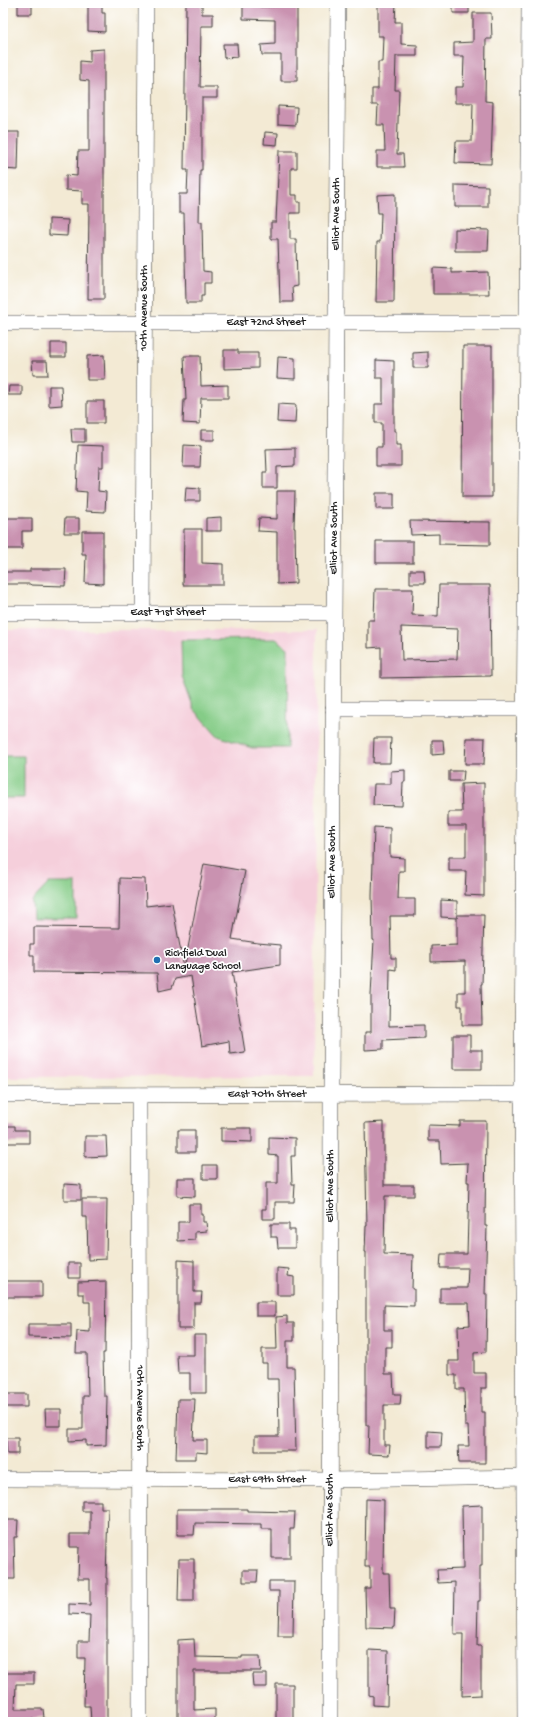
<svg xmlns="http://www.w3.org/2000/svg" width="533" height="1725" viewBox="0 0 533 1725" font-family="'Gochi Hand',sans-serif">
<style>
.built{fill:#f5cfdb}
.green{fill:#85cc87;stroke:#507452}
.building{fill:#c992b0;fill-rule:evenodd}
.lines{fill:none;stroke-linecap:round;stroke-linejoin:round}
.minor-casing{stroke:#3c3b38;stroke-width:16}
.minor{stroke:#fff;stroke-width:15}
.poi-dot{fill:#1f6fb2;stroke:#fff;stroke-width:1.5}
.labels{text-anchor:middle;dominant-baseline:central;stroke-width:3.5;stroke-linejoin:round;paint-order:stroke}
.street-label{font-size:11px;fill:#1c1c1c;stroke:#fff}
.poi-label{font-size:11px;fill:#1c1c1c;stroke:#fff;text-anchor:start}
</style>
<rect width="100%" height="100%" fill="#fff"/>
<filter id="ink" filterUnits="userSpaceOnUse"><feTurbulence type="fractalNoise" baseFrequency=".025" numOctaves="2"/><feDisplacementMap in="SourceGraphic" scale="8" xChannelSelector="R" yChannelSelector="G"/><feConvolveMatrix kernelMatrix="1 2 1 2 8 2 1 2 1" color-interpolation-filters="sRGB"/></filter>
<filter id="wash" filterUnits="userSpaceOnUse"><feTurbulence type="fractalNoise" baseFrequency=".012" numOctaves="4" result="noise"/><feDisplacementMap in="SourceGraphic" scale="16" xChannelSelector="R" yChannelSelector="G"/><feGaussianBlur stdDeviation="0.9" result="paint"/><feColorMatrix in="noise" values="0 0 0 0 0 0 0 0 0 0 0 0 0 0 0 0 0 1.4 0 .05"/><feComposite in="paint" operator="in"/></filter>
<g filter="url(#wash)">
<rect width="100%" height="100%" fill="#f3ead4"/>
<!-- built -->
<path class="built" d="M3 630H317L314 1076 3 1077Z"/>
<!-- green -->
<path class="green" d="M276 639 288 648 287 748H252L218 736 194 709 182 676 181 640Z
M3 756H24V798H3Z
M49 883H76V918H33L32 901Z"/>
<g id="blocks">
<!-- building -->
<path class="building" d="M18 3H32V14H18Z
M88 3H102V13H105V32L88 31Z
M186 3H202V14H213V26H201L200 87H217V98H202V170H200L199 222H202L203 271 211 272V283H204V296H201V303H186L184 213H179V194H187L188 170H184Z
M243 3H260L259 7 297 6V81H281V55H262L261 45 275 44V20L243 19Z
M378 3H396L395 22H401V44L417 45V56H396L395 90H399L397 154H403L404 167H377V151H385L384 125H377L378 105H372V89H378V62H382L383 36H378Z
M453 3H469V13H453Z
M473 13H491L492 39H486L485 101 493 102 491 164 455 163 456 141H472L473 103H455V87H463L464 56H454V43L473 42Z
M223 44H237L238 57 224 58Z
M104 49V299H88L89 204H82V191L66 190V175L77 176 78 151H89V81L80 80V61L90 62V50Z
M278 106 297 107 296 125 278 124Z
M5 132H19L18 170 3 169V149H5Z
M265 132 278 133 277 145 264 144Z
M279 151H297V168H291V195H297V202H300V213H290V239H296L297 286 292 287 293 302H280L278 239H271V222H276Z
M455 185 488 186V207H455Z
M395 194 394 302H376L377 242H380L381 213H378L377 195Z
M49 219 68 220 67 236 49 235Z
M455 229 489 230 488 251H455Z
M433 268 452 269V273L488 272 489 294H433Z
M51 343H66V357H51Z
M463 346H492V497H462Z
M224 350H238V353H258V368L224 369Z
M428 352V368H413V353Z
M104 355 105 380H87V356Z
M184 356H200L201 386 228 385V398H201L200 424 183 423 184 400H186Z
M278 357 295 358V379L277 378Z
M376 360 394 361V431H396V445H401V466H376V447H382V423H375V404H383V378H376Z
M32 361H47L48 375H33Z
M9 386H22V395H8Z
M49 386H61L62 405 49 406Z
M87 401H104V423H87Z
M278 404 296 405 295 423 277 422Z
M71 429H85V442H72Z
M201 430H214V440H201Z
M78 445 103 446V467H99L98 491 106 492 105 512 86 511 87 492 76 491Z
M184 445 201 446 200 467H183Z
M295 448V466L277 467V488H263V472H267L266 449Z
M186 487 200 488V501H185Z
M277 491H295L294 528H295L296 583 277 584V532L258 531 259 518 277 519Z
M376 493H394V509H376Z
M221 517V531H206V518Z
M3 518H32V531H22V549H3Z
M65 518H79V533H64Z
M410 521 490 522V545L439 544V534L411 535Z
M184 529H202V563L223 564V585H183Z
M82 531H103V584L85 583 86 554H82Z
M376 541H413V563H376Z
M30 569H66L65 586 31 585 30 584H3V572H30Z
M410 570H424L425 583H410Z
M439 585H490L491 676 381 678V647L368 648V620H374L375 589H413L412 615 438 616ZM401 627 458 629 457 659 402 660Z
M374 738H391L390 763H373Z
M466 738H485L484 764H465Z
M432 740H443L444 754 432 755Z
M405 770V782H403L402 806 373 805 374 784H391V771Z
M449 771H464L463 781H449Z
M484 783V896L465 895 466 871H449V857H466V826H448V812H462L461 784Z
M374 827 390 828V857L404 858V871H399L398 899H415V916H390L391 958H396V970L390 969 389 1026 424 1025V1038L383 1040V1049L365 1050V1032H371V995L374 940H373L372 896Z
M204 864 245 871 232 939 258 943 280 945V965L232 972 245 1052 230 1054 229 1041 202 1046 191 976 175 979 172 988 159 991 157 973 34 972V955H30V944H34V927L119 928 120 878 145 879 146 906 172 903 184 969Z
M441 900 457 901V918L441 917Z
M457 915H484L482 984H481L482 1025H462V1006H458V992H465V961L431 962V946L457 945Z
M453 1035H470V1050H482V1069H453Z
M460 1121H486L485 1226H487L485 1294H487L486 1352 474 1353V1373H486V1388H481V1412H485V1463H459L458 1446H469L468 1426H465L464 1389H456V1375H449V1361H459L458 1326 470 1325 469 1303H440V1288H467L468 1268H440L441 1254H467L469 1182H467L468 1163 441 1164 440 1141H428V1125L460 1126Z
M384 1122V1185H414V1196H385L384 1254 413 1255 412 1289H414V1306L384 1305V1330H392V1347H385V1374H393L394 1394H401L400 1405H384V1445H390L389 1455 368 1454 369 1425H366V1252H365L366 1226H367L365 1123Z
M3 1126H15V1130H29V1143H3Z
M221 1128H252V1142L221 1141Z
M178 1130H195V1152H178Z
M85 1136H106L107 1156 85 1157Z
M269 1137 295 1138V1156H291L292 1184H295L294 1202H275V1219H262V1209H266V1183H278V1156L269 1155Z
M203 1165H217V1179H203Z
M177 1178H195V1197L177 1196Z
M64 1184 81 1185V1200H64Z
M82 1199H107L106 1259 88 1260 87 1217H82Z
M189 1204H201V1215H203V1222H206L207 1231 195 1232V1240L178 1241V1222H189Z
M271 1224H289V1230H295V1248H278L277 1237H271Z
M178 1260 194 1261V1292H202L201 1303H194V1329H178Z
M68 1263H80V1278H68Z
M277 1268 289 1269 288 1276 294 1277V1295H277Z
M3 1281H42V1297H3Z
M106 1281 105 1353H103L104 1396H107L106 1445 86 1446V1440L69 1441V1429H83V1396H88L87 1353H76L77 1331 90 1332V1302H84V1294H78V1282Z
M256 1302H275V1316H256Z
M287 1316V1323H294V1341H287V1367H294L296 1451H255V1436H279L278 1379H267V1363H262V1349H277L276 1317Z
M28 1324H71V1338L28 1337Z
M194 1335H206V1393H190V1373H178L177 1355H194Z
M3 1394H27V1407H3Z
M178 1399H195L193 1440H207V1453L196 1452V1459H176Z
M45 1409H61V1426H46Z
M428 1431 442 1432 441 1447H428Z
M6 1438H18V1454H7Z
M366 1499 384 1500 383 1573H389L390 1609H395L394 1628 366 1627 365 1588H370V1567H365Z
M82 1501H101V1508H108L106 1578H107V1722H91L90 1706H84L85 1658H78V1641H89L90 1615 69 1614V1604L90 1605V1579H78L79 1547H70V1534H90V1511H82Z
M482 1505V1566H480V1601H478L477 1646H481V1695L462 1696 463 1634H454L455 1582 438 1583 437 1570 463 1569 462 1506Z
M177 1509H247V1511L295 1512 294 1529H290V1558H272V1529H261V1524L195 1523 194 1535H177Z
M3 1520H18L17 1537H14L15 1579H3Z
M179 1559H194V1601H178Z
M243 1570H258L257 1582H243Z
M269 1581H294L293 1636H278L279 1591H269Z
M194 1639 195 1657 242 1658V1656H260L261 1671H194V1710L215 1709V1720L178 1722V1640Z
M369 1650 388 1651 387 1706 373 1705V1696L369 1695Z
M3 1673H34V1684H16L15 1709H43L44 1718 32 1719V1722H3Z
M252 1674H267V1687H253Z
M276 1684H293V1722H276Z"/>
</g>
</g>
<g filter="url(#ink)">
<use href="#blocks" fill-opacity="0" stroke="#3c3b38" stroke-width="1"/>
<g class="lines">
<!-- minor casing -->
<g class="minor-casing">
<g id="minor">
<path id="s1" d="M3 323H530"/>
<path id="s2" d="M3 613H333"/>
<path id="s3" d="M143 613 146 3"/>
<path d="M333 709H530"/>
<path id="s4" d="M3 1095 530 1094"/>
<path id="s5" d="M139 1095 140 1722"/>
<path id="s6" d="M3 1479 331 1480 530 1477"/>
<path id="s7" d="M330 1722 331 1085 338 3"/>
<path d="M525 1722 522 1079 529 3"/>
</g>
</g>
<!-- minor -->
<use href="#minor" class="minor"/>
</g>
</g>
<!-- markers -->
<circle class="poi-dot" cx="157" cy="960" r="4"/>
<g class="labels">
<!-- street labels -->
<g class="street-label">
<text stroke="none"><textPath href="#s7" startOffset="1508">Elliot Ave South</textPath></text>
<text stroke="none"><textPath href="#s3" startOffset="305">10th Avenue South</textPath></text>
<text stroke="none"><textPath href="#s1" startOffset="263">East 72nd Street</textPath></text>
<text stroke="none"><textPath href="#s7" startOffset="1184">Elliot Ave South</textPath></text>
<text stroke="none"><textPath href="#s2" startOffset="165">East 71st Street</textPath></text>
<text stroke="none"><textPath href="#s7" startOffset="860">Elliot Ave South</textPath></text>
<text stroke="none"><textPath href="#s4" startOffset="264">East 70th Street</textPath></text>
<text stroke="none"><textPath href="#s7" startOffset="536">Elliot Ave South</textPath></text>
<text stroke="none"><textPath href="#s5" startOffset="313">10th Avenue South</textPath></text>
<text stroke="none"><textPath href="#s6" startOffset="264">East 69th Street</textPath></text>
<text stroke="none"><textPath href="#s7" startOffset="212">Elliot Ave South</textPath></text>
</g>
<!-- poi labels -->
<g class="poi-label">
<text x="165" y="954">Richfield Dual<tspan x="165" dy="13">Language School</tspan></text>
</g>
</g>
<!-- margin -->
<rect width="533" height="1725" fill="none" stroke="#fff" stroke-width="16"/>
</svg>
